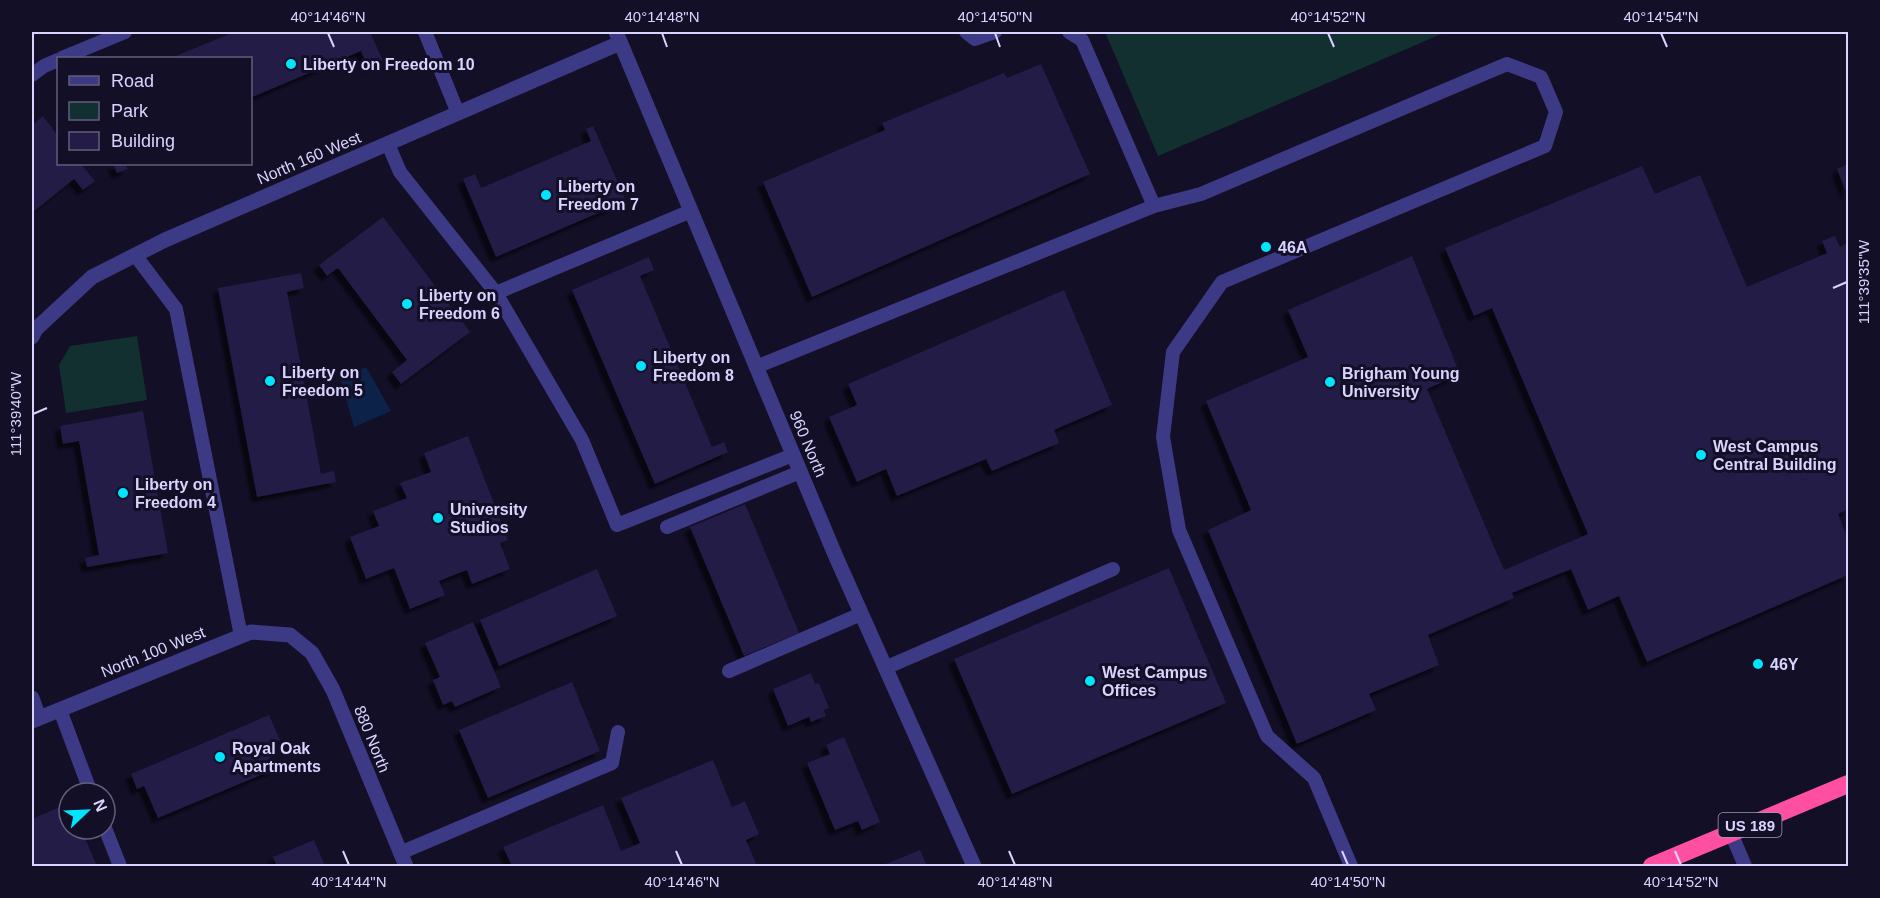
<svg xmlns="http://www.w3.org/2000/svg" width="1880" height="898" viewBox="0 0 1880 898" font-family="Helvetica,sans-serif">
<style>
.green{fill:#12302f}
.water{fill:#0c2248}
.building{fill:#241b47;filter:url(#shadow)}
.lines{fill:none;stroke-linecap:round;stroke-linejoin:round}
.lane{stroke:#3d3a85;stroke-width:14}
.street{stroke:#3d3a85;stroke-width:15}
.highway{stroke:#ff4fa3;stroke-width:18}
.ticks{fill:none;stroke:#d9d4ff;stroke-width:2}
.poi-dot{fill:#00e5ff;stroke:#130f26;stroke-width:2}
.labels{text-anchor:middle;dominant-baseline:central;stroke-width:6;stroke-linejoin:round;paint-order:stroke}
.shield{fill:#130f26;stroke:#9e99be;stroke-width:1.5}
.shield-label{font-size:15px;font-weight:bold;fill:#d9d4ff}
.poi-label{font-size:16px;font-weight:bold;fill:#d9d4ff;stroke:#130f26;text-anchor:start}
.street-label{font-size:16px;fill:#d9d4ff;stroke:#130f26}
.neatline{fill:none;stroke:#d9d4ff;stroke-width:2}
.ticks-label{font-size:15px;text-anchor:middle;fill:#d9d4ff}
</style>
<defs>
<filter id="shadow"><feDropShadow dx="-5.5" dy="5.5" stdDeviation="1.5" flood-color="#0009"/></filter>
</defs>
<rect width="100%" height="100%" fill="#130f26"/>
<!-- green -->
<path class="green" d="M1105 32H1446L1158 156Z
M137 336 147 400 66 413 59 365 70 346Z"/>
<!-- water -->
<path class="water" d="M366 367 391 411 354 427 340 378Z"/>
<!-- building -->
<path class="building" d="M234 32H370L383 61 367 67 361 51 250 98V58H171Z
M1041 64 1090 174 812 297 763 182 885 130 882 123 1004 73 1007 78Z
M43 116 58 136V164H81L95 181 83 190 74 179 32 213V125Z
M593 126 626 201 496 257 463 179 475 174 481 188 591 141 586 129Z
M113 164H125L128 169 117 173Z
M1848 164V197L1837 169Z
M1642 166 1655 194 1700 175 1747 287 1827 253 1822 241 1835 236 1840 247 1848 243V509L1838 514 1848 539V575L1647 662 1619 596 1588 610 1571 569 1512 593 1514 598 1428 635 1439 665 1369 694 1376 710 1297 744 1208 530 1251 510 1206 401 1308 357 1288 310 1412 256 1460 374 1427 389 1504 570 1588 534 1492 308 1474 316 1445 248Z
M383 217 470 332 401 384 392 372 407 360 338 268 327 276 319 265Z
M649 257 654 270 640 276 712 447 724 442 728 452 655 484 572 290Z
M301 273 304 288 287 292 321 474 334 471 336 482 257 497 218 288Z
M1064 290 1112 405 1054 430 1059 443 992 471 986 459 897 496 886 469 857 482 829 417 857 405 848 384Z
M143 411 168 553 87 567 85 558 99 555 79 441 63 444 60 426Z
M468 436 508 540 500 543 510 569 472 584 467 570 439 581 445 595 410 609 394 568 366 579 350 537 379 526 373 511 407 498 400 483 431 472 424 453Z
M745 504 799 633 744 656 690 527Z
M1169 568 1226 703 1012 794 954 659Z
M597 569 617 616 499 666 480 620Z
M473 622 501 687 455 707 452 701 443 705 433 680 440 677 425 643Z
M811 673 815 684 819 683 829 708 824 710 826 716 811 722 809 717 788 726 773 689Z
M572 682 600 751 488 798 459 730Z
M269 715 280 740 265 746 275 769 158 818 144 786 137 789 131 774Z
M844 737 880 822 862 830 858 821 835 830 807 763 830 754 826 745Z
M713 760 732 807 745 801 759 834 746 840 757 866H512L503 847 603 805 621 851 640 843 621 798Z
M69 803V829H81L97 866H32V819Z
M314 840 325 866H277L273 857Z
M920 850 927 866H881Z"/>
<g class="lines">
<!-- lane -->
<path class="lane" d="M425 32 458 113
M966 32 975 39 995 32
M1069 32 1082 40 1154 206
M62 58 125 32
M32 75 44 66 58 60
M388 144 400 172 496 293
M691 211 496 293 582 440 617 525 793 455
M135 255 176 309 241 636
M756 367 1154 206 1201 194 1507 64 1541 77 1556 112 1545 146 1222 282 1173 352 1163 437 1179 530 1267 736 1314 778 1351 866
M667 527 800 472
M885 668 1113 569
M729 671 861 614
M60 710 91 793
M105 828 120 866
M1731 833 1745 866
M400 853 612 763 618 732"/>
<!-- street -->
<path class="street" d="M616 32 836 557 974 866
M32 337 36 329 92 277 165 240 620 43
M32 698 39 718
M32 721 251 632 290 635 312 653 333 690 406 866"/>
<!-- highway -->
<path class="highway" d="M1652 866 1848 784"/>
</g>
<!-- ticks -->
<path class="ticks" d="M328 33 334 47M662 33 667 47M995 33 1000 47M1328 33 1334 47M1661 33 1667 47M1833 288 1847 282M33 414 47 408M343 851 349 865M676 851 682 865M1009 851 1015 865M1342 851 1348 865M1675 851 1681 865"/>
<!-- markers -->
<g class="poi-dot">
<circle cx="291" cy="64" r="6"/>
<circle cx="546" cy="195" r="6"/>
<circle cx="1266" cy="247" r="6"/>
<circle cx="407" cy="304" r="6"/>
<circle cx="641" cy="366" r="6"/>
<circle cx="270" cy="381" r="6"/>
<circle cx="1330" cy="382" r="6"/>
<circle cx="1701" cy="455" r="6"/>
<circle cx="123" cy="493" r="6"/>
<circle cx="438" cy="518" r="6"/>
<circle cx="1758" cy="664" r="6"/>
<circle cx="1090" cy="681" r="6"/>
<circle cx="220" cy="757" r="6"/>
</g>
<g class="labels">
<!-- shield labels -->
<rect class="shield" x="1718.5" y="813" width="63" height="24" rx="4.5"/>
<g class="shield-label">
<text x="1750" y="825">US 189</text>
</g>
<!-- poi labels -->
<g class="poi-label">
<text x="303" y="64">Liberty on Freedom 10</text>
<text x="558" y="186">Liberty on<tspan x="558" dy="18">Freedom 7</tspan></text>
<text x="1278" y="247">46A</text>
<text x="419" y="295">Liberty on<tspan x="419" dy="18">Freedom 6</tspan></text>
<text x="653" y="357">Liberty on<tspan x="653" dy="18">Freedom 8</tspan></text>
<text x="282" y="372">Liberty on<tspan x="282" dy="18">Freedom 5</tspan></text>
<text x="1342" y="373">Brigham Young<tspan x="1342" dy="18">University</tspan></text>
<text x="1713" y="446">West Campus<tspan x="1713" dy="18">Central Building</tspan></text>
<text x="135" y="484">Liberty on<tspan x="135" dy="18">Freedom 4</tspan></text>
<text x="450" y="509">University<tspan x="450" dy="18">Studios</tspan></text>
<text x="1770" y="664">46Y</text>
<text x="1102" y="672">West Campus<tspan x="1102" dy="18">Offices</tspan></text>
<text x="232" y="748">Royal Oak<tspan x="232" dy="18">Apartments</tspan></text>
</g>
<!-- street labels -->
<g class="street-label">
<text transform="translate(309 158) rotate(-23)">North 160 West</text>
<text transform="translate(808 444) rotate(67)">960 North</text>
<text transform="translate(153 652) rotate(-22)">North 100 West</text>
<text transform="translate(372 739) rotate(68)">880 North</text>
</g>
</g>
<!-- border -->
<rect width="1880" height="898" fill="none" stroke="#130f26" stroke-width="66"/>
<!-- legend -->
<rect x="57" y="57" width="195" height="108" fill="#130f26" stroke="#625e7d" stroke-width="1.5"/>
<rect x="69" y="76" width="30" height="9" fill="#3d3a85" stroke="#625e7d" stroke-width="1.5"/>
<text x="111" y="87" font-size="18" fill="#d9d4ff">Road</text>
<rect x="69" y="102" width="30" height="18" fill="#12302f" stroke="#625e7d" stroke-width="1.5"/>
<text x="111" y="117" font-size="18" fill="#d9d4ff">Park</text>
<rect x="69" y="132" width="30" height="18" fill="#241b47" stroke="#625e7d" stroke-width="1.5"/>
<text x="111" y="147" font-size="18" fill="#d9d4ff">Building</text>
<!-- north arrow -->
<g transform="translate(87 811) rotate(67)"><circle r="28" fill="#130f26" stroke="#625e7d" stroke-width="1.5"/>
<path d="M0-4.5L10 22L0 15L-10 22Z" fill="#00e5ff"/>
<text y="-9" font-size="16" font-weight="bold" text-anchor="middle" fill="#d9d4ff">N</text>
</g>
<rect x="33" y="33" width="1814" height="832" class="neatline"/>
<g class="ticks-label">
<text x="328" y="22">40°14'46"N</text>
<text x="662" y="22">40°14'48"N</text>
<text x="995" y="22">40°14'50"N</text>
<text x="1328" y="22">40°14'52"N</text>
<text x="1661" y="22">40°14'54"N</text>
<text transform="translate(1864 282) rotate(-90)" y="5">111°39'35"W</text>
<text transform="translate(16 414) rotate(-90)" y="5">111°39'40"W</text>
<text x="349" y="887">40°14'44"N</text>
<text x="682" y="887">40°14'46"N</text>
<text x="1015" y="887">40°14'48"N</text>
<text x="1348" y="887">40°14'50"N</text>
<text x="1681" y="887">40°14'52"N</text>
</g>
</svg>
